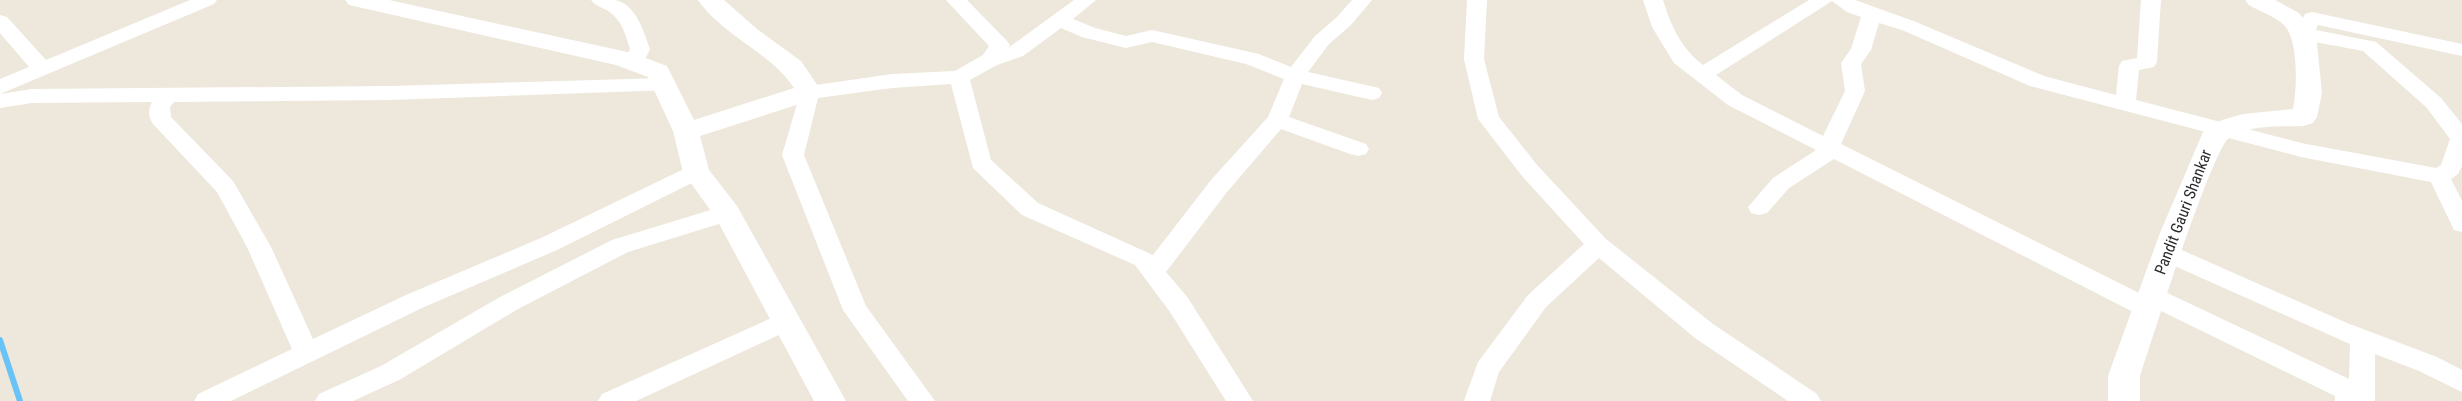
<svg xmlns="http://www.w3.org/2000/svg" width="2462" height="401" viewBox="0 0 2462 401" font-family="'Roboto Condensed',sans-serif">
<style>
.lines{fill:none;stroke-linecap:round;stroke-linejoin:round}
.stream{stroke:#69c3f6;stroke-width:6}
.street{fill:#fff;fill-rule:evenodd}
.secondary{fill:#fff;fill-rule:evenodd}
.labels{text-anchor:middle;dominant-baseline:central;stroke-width:5;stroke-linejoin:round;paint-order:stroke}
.street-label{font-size:16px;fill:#2b2b2b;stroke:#fff}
</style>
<rect width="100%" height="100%" fill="#eee8dc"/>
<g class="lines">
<!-- stream -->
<path class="stream" d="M0 340 20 401"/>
<!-- street -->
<path class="street" d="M190 0H217L214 4 0 94V79L29 67 0 33V15L7 17 46 60Z
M591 0C599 0 608 0 615 0 636 4 644 32 650 49L641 68 634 69 627 68 624 63 630 49C626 36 623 23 611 13 605 8 596 7 591 0Z
M946 0H967L1007 41 1010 45 1008 48 1074 0H1096L1073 19 1095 28 1126 36 1152 30 1259 54 1291 67 1315 36 1337 17 1352 0H1372L1351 25 1329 44 1308 72 1379 88 1382 93 1379 98 1372 100 1302 84 1289 117 1366 144 1369 149 1366 154 1358 156 1350 154 1281 129 1227 192 1166 272 1188 298 1253 401H1226L1170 312 1135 265 1022 215 973 168 951 84 892 88 818 98 804 155 866 306 935 401H908L843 310 782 155 802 87 892 74 955 71 983 55 989 46ZM1061 28 1082 37 1126 48 1152 42 1246 64 1284 79 1268 117 1211 180 1153 255 1038 203 991 160 970 80 997 65 1023 56Z
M1467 0H1487L1484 59 1499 117 1538 166 1606 239 1713 324 1817 394 1821 401H1788L1695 338 1599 258 1546 307 1499 372 1490 401H1464L1478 362 1528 295 1584 244 1522 176 1478 119 1464 59Z
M1643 0H1663C1671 26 1681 48 1703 65L1809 0H1855L1916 22 2044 76 2116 95 2119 66 2122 61 2137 58 2141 0H2161L2157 62 2154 67 2139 70 2136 100 2301 143 2436 168 2441 165 2450 139 2427 108 2363 51 2304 40 2297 38 2294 34 2305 14 2312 12 2462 44V56L2318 25 2316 30 2376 42 2441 98 2462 124V166L2458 174 2451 179 2462 201V232L2454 230 2431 182 2301 157 2030 86 1902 30 1879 23 1871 50 1861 64 1865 91 1841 144 2141 294 2143 290 2152 287 2161 290 2349 379 2350 344 2159 259 2155 253 2159 247 2167 244 2175 247 2347 323 2437 357 2462 370V392L2419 371 2375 354V401H2335V396L2159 310 2157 315 2148 317 2139 315 1834 159 1789 188 1767 213 1759 215 1751 213 1748 207 1773 178 1816 150 1728 105 1674 63 1652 27ZM1832 1 1847 12 1861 17 1851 49 1841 63 1845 91 1823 136 1742 95 1716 75Z
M664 78 671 80 674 85 671 90 390 100 174 102 170 107 171 117 233 181 271 247 313 339 406 295 541 238 688 167 696 164 704 167 707 172 704 177 557 250 424 307 231 401H194L198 394 292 349 247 247 217 192 153 124C148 117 148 109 152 102L32 103 0 108V94L32 89 390 86Z
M727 205 735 207 738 213 735 219 628 252 518 309 399 380 353 401H315L319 394 381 366 500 297 612 240Z
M785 312 794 314 797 321 794 328 636 401H598L602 394Z"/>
<!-- secondary -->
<path class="secondary" d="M345 0H389L632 53 667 66 694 120 794 88C770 52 723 36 698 0H724L757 29 801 61 822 92 818 98 700 136 709 170 737 206 846 401H814L716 218 683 172 673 131 648 77 616 65 349 5Z
M2245 0H2275L2299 13 2316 34 2322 93 2317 117 2313 123 2304 126C2281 127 2250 124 2229 138 2212 150 2151 342 2140 376V401H2108V376L2160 233 2203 132 2222 120 2243 114 2293 109C2297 89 2299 38 2283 24 2274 16 2259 11 2249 5Z"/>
</g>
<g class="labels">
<!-- street labels -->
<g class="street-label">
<text transform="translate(2183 212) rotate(-69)">Pandit Gauri Shankar</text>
</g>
</g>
</svg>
